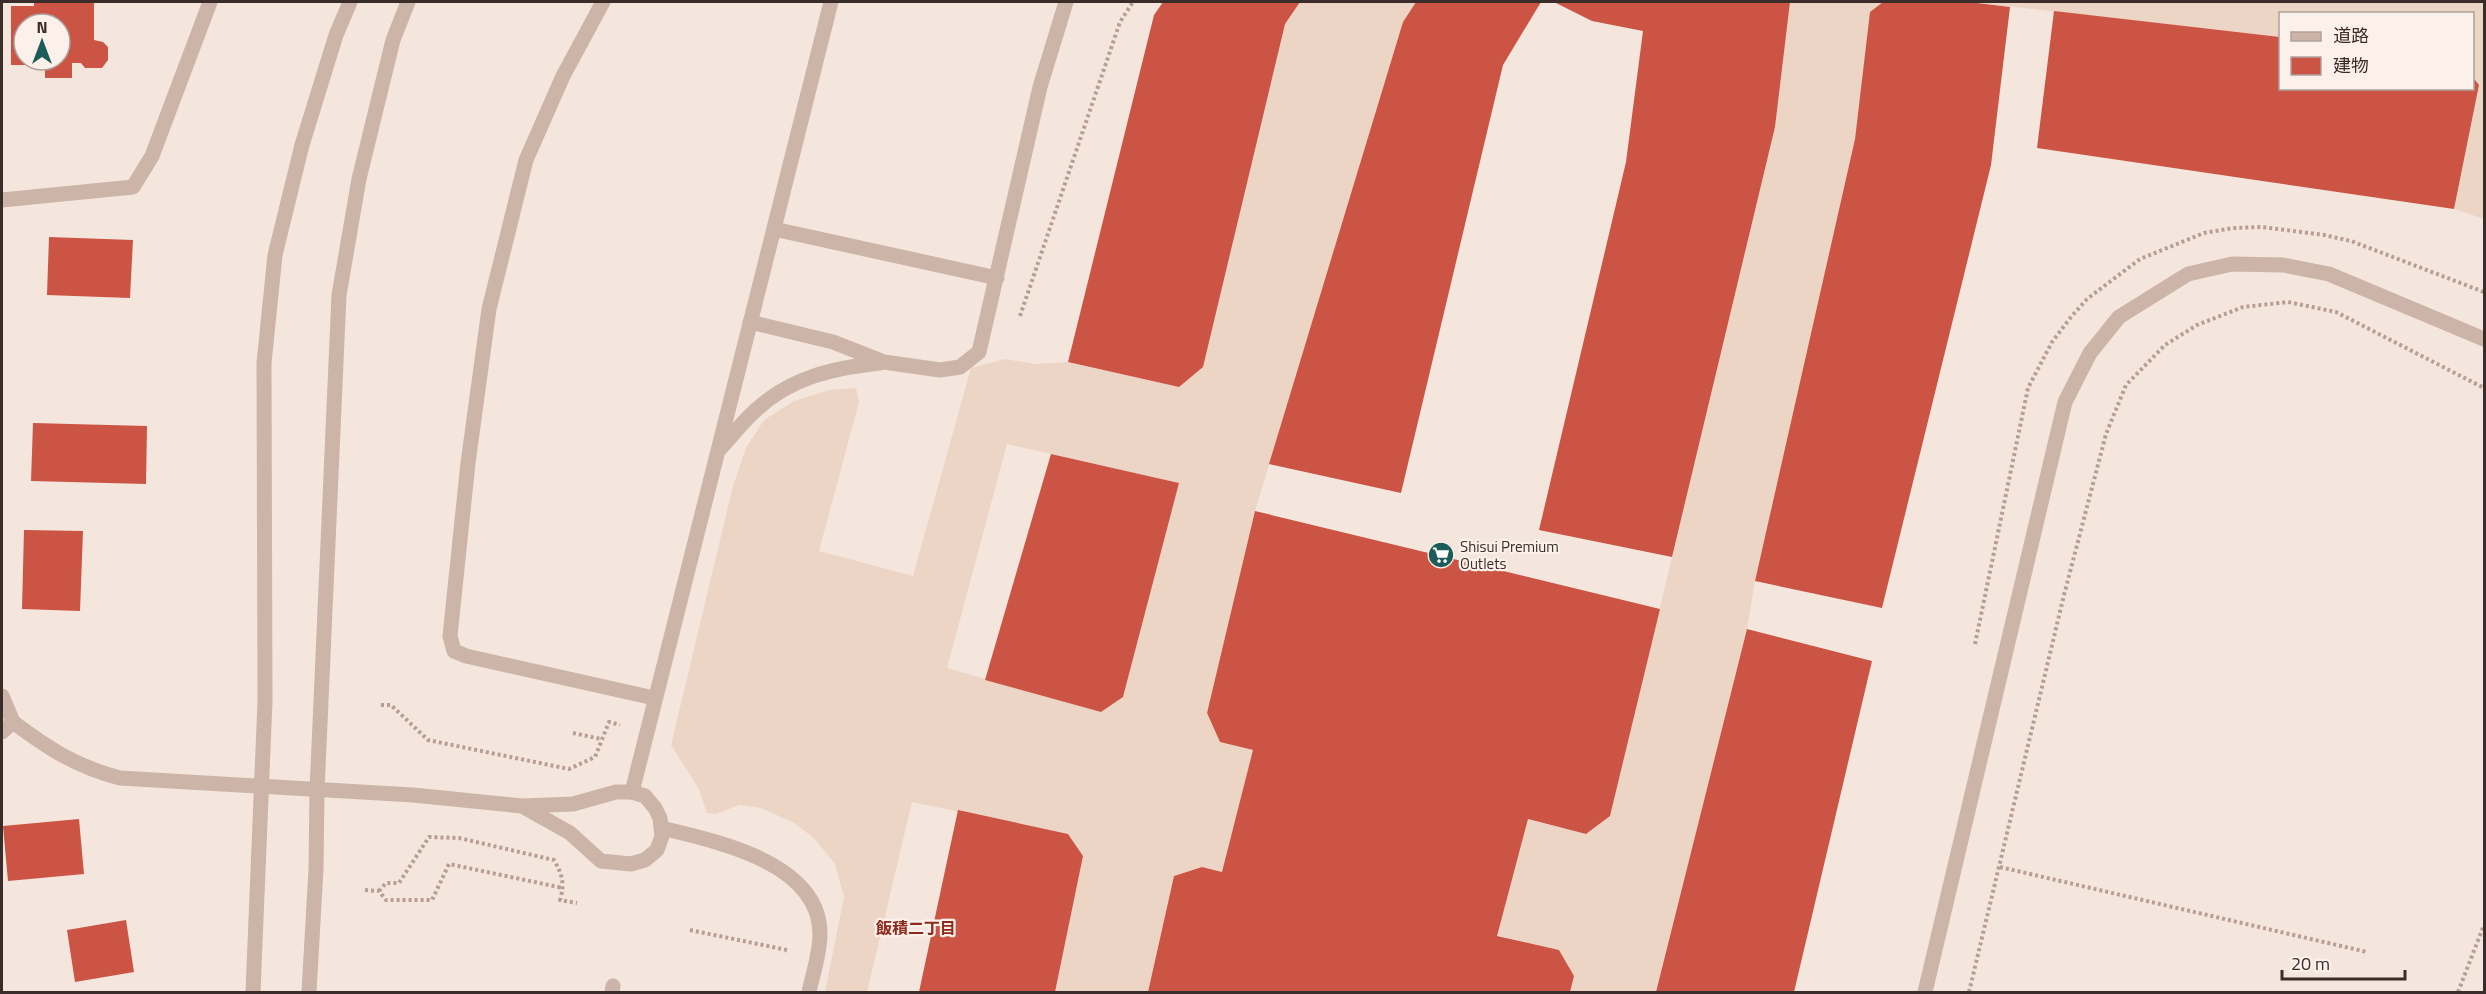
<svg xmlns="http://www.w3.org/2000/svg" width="2486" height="994" viewBox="0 0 2486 994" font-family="'Titillium Web','Noto Sans JP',sans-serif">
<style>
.plaza{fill:#ecd5c4;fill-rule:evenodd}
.building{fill:#cb5444;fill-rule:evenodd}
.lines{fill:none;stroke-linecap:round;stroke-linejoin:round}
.path{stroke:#b89e92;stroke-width:4;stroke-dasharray:3 3;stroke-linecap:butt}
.service{stroke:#cdb4a8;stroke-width:15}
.minor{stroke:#cdb4a8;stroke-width:15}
.tertiary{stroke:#cdb4a8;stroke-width:15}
.labels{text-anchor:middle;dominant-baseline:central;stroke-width:4.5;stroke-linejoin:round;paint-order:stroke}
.poi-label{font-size:15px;fill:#392c29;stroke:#fbf1ea;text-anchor:start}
.neighbourhood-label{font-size:16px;font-weight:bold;fill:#8c2a1e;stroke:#fbf1ea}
</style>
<rect width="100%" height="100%" fill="#f4e6dd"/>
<!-- plaza -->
<path class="plaza" d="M1300 2H1416L1403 23 1255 511 1207 713 1220 742 1586 834 1610 816 1775 127 1790 2H1883L1870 12 1855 139 1755 581 1747 629 1656 992H1570L1574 976 1559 950 1202 867 1174 876 1148 992H1055L1083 856 1068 834 912 802 867 992H825L844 897 835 864 814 838 794 823 761 808 739 805 716 814 707 813 699 789 671 745 733 486 746 448 764 420 794 401 829 390 856 388 859 402 819 551 913 576 971 368 1005 359 1035 364 1068 362 1179 387 1285 24ZM1007 444 1179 483 1123 697 1101 712 947 668Z
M1969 2H2484V219L2454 209 2479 85 2473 76 2472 14H2280V37Z"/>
<!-- building -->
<path class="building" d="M34 2H94V40L103 42 108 47V60L102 68H85L81 63H72V78H45V65H11V6H34ZM24 24H60V60H24Z
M1163 2H1300L1285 24 1203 367 1179 387 1068 362 1154 15Z
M1416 2H1541L1503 65 1401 493 1269 464 1403 22Z
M1554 2H1790L1775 127 1672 557 1539 530 1626 162 1643 31 1592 21Z
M1883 2H1969L2010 7 1991 165 1882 608 1755 581 1855 139 1870 12Z
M2054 11 2280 37V88H2472V76L2479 85 2454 209 2037 148Z
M49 237 133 240 130 298 47 295Z
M33 423 147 426 146 484 31 481Z
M1051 454 1179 483 1123 697 1101 712 985 680Z
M1255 511 1660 609 1610 816 1586 834 1528 819 1497 936 1559 950 1574 976 1570 992H1148L1174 876 1202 867 1222 872 1253 750 1220 742 1207 713Z
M24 530 83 531 80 611 22 609Z
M1747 629 1872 661 1794 992H1656Z
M958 810 1068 834 1083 856 1055 992H919Z
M79 819 84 874 8 881 3 826Z
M126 920 134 972 75 982 67 930Z"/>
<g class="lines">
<!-- path -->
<path class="path" d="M1020 316 1120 22 1133 2
M1975 644 2028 388 2052 342 2071 317 2087 299 2140 259 2204 233 2233 228 2262 227 2324 235 2351 241 2484 292
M381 705H391L428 740 569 769 595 757 609 722 620 725
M573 733 601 739
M2000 867 2367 952
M365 890 379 891 386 900H432L449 864 563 888
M379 891 386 883H399L429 837 459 838 554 860C562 874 565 883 560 900L577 903
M690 930 787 950 786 953
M1969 992 2064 595 2106 434 2126 385 2165 345 2197 325 2243 307 2288 302 2336 312 2484 388
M2458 992 2484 925"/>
<!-- service -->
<path class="service" d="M603 2 563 76 526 160 489 309 468 463 450 636 454 651 466 656 654 698
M774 229 997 278
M750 322 833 342 884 362 940 370 960 367 979 352 1040 87 1066 2
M718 451C731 438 742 422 756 410 791 377 834 368 880 363
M632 792 831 2
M661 828C715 841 820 862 820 934 820 953 813 974 809 992
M612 992 613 986"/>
<!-- minor -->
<path class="minor" d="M2 200 133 187 152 156 210 2
M2 696 13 722 2 732"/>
<!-- tertiary -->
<path class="tertiary" d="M13 722C49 749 77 767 120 778L413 795 522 806 573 804 616 792H632L645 796 655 808 660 818 662 836 657 850 645 860 631 864 601 861 570 833 522 806
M253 992 265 701 264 363 275 255 302 145 336 35 350 2
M309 992 316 869 317 791 339 295 359 179 393 40 408 2
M1925 992 2065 402 2090 353 2119 317 2188 274 2232 264 2283 265 2329 274 2484 339"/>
</g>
<!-- icons -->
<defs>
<g id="supermarket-disc" transform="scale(1.35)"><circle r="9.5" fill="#1c5d59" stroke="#fbf1ea"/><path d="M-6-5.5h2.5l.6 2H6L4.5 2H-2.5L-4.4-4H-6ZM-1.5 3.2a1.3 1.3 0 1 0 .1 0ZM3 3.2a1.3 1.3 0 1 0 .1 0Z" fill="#fff"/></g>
</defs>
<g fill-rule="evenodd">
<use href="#supermarket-disc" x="1441" y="555"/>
</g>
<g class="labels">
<!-- poi labels -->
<g class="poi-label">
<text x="1460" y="546">Shisui Premium<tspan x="1460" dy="17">Outlets</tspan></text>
</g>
<!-- neighbourhood labels -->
<g class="neighbourhood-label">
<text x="916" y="928">飯積二丁目</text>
</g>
</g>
<!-- border -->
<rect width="2486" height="994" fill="none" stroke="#392c29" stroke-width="6"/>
<!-- legend -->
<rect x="2279" y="12" width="195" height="78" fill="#fbf1ea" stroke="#ada29d" stroke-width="1.5"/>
<rect x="2291" y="32" width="30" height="9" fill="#cdb4a8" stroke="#ada29d" stroke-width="1.5"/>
<text x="2333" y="42" font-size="18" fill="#392c29">道路</text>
<rect x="2291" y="57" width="30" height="18" fill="#cb5444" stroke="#ada29d" stroke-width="1.5"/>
<text x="2333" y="72" font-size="18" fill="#392c29">建物</text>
<!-- north arrow -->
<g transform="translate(42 42)"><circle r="28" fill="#fbf1ea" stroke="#ada29d" stroke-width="1.5"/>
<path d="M0-4.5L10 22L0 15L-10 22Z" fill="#1c5d59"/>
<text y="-9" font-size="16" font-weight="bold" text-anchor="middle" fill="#392c29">N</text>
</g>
<!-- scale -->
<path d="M2282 970v9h123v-9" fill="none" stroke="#392c29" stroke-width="3"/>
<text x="2291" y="970" font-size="18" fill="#392c29" stroke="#fbf1ea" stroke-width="4.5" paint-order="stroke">20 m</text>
</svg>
